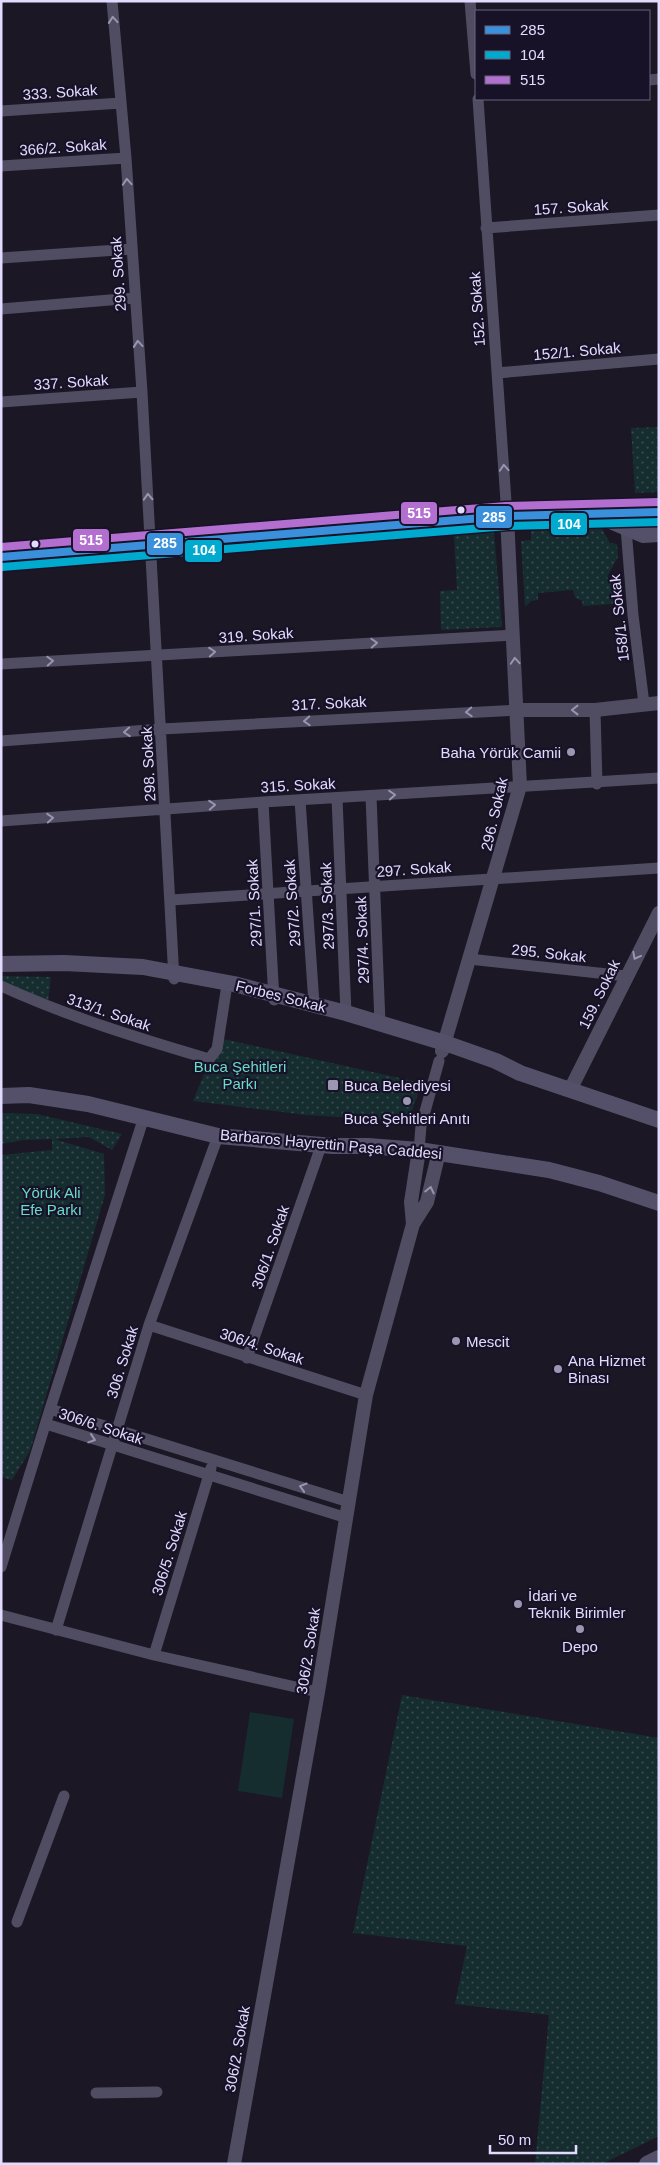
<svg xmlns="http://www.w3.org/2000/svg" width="660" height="2165" viewBox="0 0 660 2165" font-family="Arial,sans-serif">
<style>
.grass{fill:#162d30}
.park{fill:url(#park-dots)}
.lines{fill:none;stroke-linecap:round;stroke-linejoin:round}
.minor{stroke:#504d63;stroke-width:11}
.tertiary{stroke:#504d63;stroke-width:14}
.secondary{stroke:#545069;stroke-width:16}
.primary{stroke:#594e68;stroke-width:18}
.bus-1-casing{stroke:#181229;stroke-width:11}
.bus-2-casing{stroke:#181229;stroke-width:11}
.bus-3-casing{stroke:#181229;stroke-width:11}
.bus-1{stroke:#3a90db;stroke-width:8}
.bus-2{stroke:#00a9ce;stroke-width:8}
.bus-3{stroke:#b36fd0;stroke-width:8}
.oneway{stroke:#9994b0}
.bus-dot{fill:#e2dbfd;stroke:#181229;stroke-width:2}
.poi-dot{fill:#9c96b1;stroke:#181229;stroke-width:2}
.labels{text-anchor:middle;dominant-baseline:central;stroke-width:4.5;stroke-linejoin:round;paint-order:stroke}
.street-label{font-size:15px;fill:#e2dbfd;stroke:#181229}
.poi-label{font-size:15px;fill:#e2dbfd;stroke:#181229;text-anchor:start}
.park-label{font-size:15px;fill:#69dbc9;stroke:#181229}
.line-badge{stroke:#181229;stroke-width:2}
.badge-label{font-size:14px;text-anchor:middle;font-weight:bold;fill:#fff}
</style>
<defs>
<pattern id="park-dots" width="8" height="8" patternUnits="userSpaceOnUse" patternTransform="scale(1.25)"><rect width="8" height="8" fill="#162d30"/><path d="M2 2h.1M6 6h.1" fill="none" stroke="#384b4f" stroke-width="1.8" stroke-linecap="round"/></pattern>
</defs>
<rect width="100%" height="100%" fill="#1b1724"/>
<!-- grass -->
<path class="grass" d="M250 1712 294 1719 282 1798 238 1791Z"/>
<!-- park -->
<path class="park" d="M659 427V492L635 493 631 428Z
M600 526 610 543 617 544 618 557 607 577 622 590 624 603 583 606 582 601 575 597 573 590 538 593V600L531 601 525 607 521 541 531 540V531Z
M494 532 502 627 441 630 440 591 457 590 454 535Z
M1 976 51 977 48 1002 1 980Z
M219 1038 422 1083 408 1121 306 1115 193 1101Z
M1 1113 37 1114 122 1134 112 1150 89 1137 54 1139 104 1154 105 1195 30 1451 12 1480 1 1477V1155L52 1150V1139L24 1140 1 1144Z
M402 1695 659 1738V2136L602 2164H535L549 2015 455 2004 467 1946 353 1933Z"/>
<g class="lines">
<!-- minor -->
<path class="minor" d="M112 1 126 158 142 392 174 979
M470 1 476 74
M649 80 659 79
M478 99 507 516
M1 111 121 103
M1 166 126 158
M486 228 659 215
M1 258 132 249
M1 309 134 298
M497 373 659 359
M1 402 142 392
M626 528 633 615 644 704
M1 664 513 635
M595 710 597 784
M1 741 162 729 518 710
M371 796 380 1023
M337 798 346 1013
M300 800 314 1004
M263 802 274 1000
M1 821 263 802 659 778
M171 900 659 868
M469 959 626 976
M1 986C69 1017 138 1038 209 1059L217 1049 226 991
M419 1150 421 1126 439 1061
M149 1325 366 1395
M247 1358 321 1146
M50 1409 144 1117
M46 1424 347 1518
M1 1567 50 1409 349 1502
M1 1615 154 1655 318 1692
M56 1630 149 1325 218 1136
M154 1655 211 1468
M17 1922 64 1796
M96 2093 157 2092"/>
<!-- tertiary -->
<path class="tertiary" d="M518 710H595L659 703
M442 1051 520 786 507 516
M570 1090 659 913
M413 1224 427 1202 439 1152
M234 2164 318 1692 366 1395 413 1224 411 1202 419 1150"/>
<!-- secondary -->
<path class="secondary" d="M596 515 643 535 659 534
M1 964 64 963 143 967 234 984 346 1013 445 1043 496 1061 520 1073 659 1120
M1 1096 29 1095 88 1104 218 1136 333 1146H368L419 1150 549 1170 599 1183 659 1203
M647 2164 659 2158"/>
<!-- primary -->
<path class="primary" d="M1 557 507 516 659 512"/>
<!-- bus-1 casing -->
<g class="bus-1-casing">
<path id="bus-1" d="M1 557 507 516 659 512"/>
</g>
<!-- bus-2 casing -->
<g class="bus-2-casing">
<path id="bus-2" d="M2 567 508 526 659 522"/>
</g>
<!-- bus-3 casing -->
<g class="bus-3-casing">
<path id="bus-3" d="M1 547 506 506 659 502"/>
</g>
<!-- bus-1 -->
<use href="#bus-1" class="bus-1"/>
<!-- bus-2 -->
<use href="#bus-2" class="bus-2"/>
<!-- bus-3 -->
<use href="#bus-3" class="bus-3"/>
</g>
<!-- one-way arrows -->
<defs><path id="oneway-chevron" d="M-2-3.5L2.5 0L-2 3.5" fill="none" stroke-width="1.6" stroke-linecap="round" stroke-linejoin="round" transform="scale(1.25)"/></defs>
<g class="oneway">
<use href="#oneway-chevron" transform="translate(113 20) rotate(-95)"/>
<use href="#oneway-chevron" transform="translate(127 182) rotate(-94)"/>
<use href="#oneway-chevron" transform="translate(138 344) rotate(-95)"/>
<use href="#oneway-chevron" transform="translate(504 468) rotate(-94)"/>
<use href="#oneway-chevron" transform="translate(148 497) rotate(-93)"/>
<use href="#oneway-chevron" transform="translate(374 643) rotate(-3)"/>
<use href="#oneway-chevron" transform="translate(212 652) rotate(-4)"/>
<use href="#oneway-chevron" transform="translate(50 661) rotate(-3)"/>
<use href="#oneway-chevron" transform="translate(515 661) rotate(-94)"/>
<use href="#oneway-chevron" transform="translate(575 710) rotate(180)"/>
<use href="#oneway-chevron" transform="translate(469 712) rotate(177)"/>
<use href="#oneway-chevron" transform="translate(307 721) rotate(177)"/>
<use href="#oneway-chevron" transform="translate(127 732) rotate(176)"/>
<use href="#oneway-chevron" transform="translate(392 795) rotate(-4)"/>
<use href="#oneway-chevron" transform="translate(212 805) rotate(-4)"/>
<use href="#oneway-chevron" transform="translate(50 818) rotate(-4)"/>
<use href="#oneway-chevron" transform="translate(636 956) rotate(118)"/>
<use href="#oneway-chevron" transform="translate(430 1190) rotate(-77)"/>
<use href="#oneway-chevron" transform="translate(92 1439) rotate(18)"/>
<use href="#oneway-chevron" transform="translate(303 1487) rotate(-163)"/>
</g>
<!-- markers -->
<g class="bus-dot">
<circle cx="461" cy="510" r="4.5"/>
<circle cx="35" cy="544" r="4.5"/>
</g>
<g class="poi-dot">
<circle cx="571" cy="752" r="5"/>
<rect x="327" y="1079" width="12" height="12" rx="2.5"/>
<circle cx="407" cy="1101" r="5"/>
<circle cx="456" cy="1341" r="5"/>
<circle cx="558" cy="1369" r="5"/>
<circle cx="518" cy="1604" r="5"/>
<circle cx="580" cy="1629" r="5"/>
</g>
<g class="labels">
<!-- street labels -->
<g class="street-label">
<text transform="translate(60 92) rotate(-4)">333. Sokak</text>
<text transform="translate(63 147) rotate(-4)">366/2. Sokak</text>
<text transform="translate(571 207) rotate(-4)">157. Sokak</text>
<text transform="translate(118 274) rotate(-94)">299. Sokak</text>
<text transform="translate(477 309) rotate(-94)">152. Sokak</text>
<text transform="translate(577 351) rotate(-5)">152/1. Sokak</text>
<text transform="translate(71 382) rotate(-4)">337. Sokak</text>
<text transform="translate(619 618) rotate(-96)">158/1. Sokak</text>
<text transform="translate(256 635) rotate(-4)">319. Sokak</text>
<text transform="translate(329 703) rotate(-3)">317. Sokak</text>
<text transform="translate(148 764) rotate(-93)">298. Sokak</text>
<text transform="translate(298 785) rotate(-3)">315. Sokak</text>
<text transform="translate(494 814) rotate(-77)">296. Sokak</text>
<text transform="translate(414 869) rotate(-4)">297. Sokak</text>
<text transform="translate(254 903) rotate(-93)">297/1. Sokak</text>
<text transform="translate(292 903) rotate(-94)">297/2. Sokak</text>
<text transform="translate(327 906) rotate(-92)">297/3. Sokak</text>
<text transform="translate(362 940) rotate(-92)">297/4. Sokak</text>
<text transform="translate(549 953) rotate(6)">295. Sokak</text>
<text transform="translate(599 994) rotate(-64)">159. Sokak</text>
<text transform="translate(281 996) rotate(14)">Forbes Sokak</text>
<text transform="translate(109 1012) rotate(19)">313/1. Sokak</text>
<text transform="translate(331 1144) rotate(5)">Barbaros Hayrettin Paşa Caddesi</text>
<text transform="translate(270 1247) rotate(-71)">306/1. Sokak</text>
<text transform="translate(262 1346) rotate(18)">306/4. Sokak</text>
<text transform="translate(122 1362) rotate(-73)">306. Sokak</text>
<text transform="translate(101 1426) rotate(18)">306/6. Sokak</text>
<text transform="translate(169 1553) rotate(-73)">306/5. Sokak</text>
<text transform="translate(308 1651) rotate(-81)">306/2. Sokak</text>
<text transform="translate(237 2049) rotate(-80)">306/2. Sokak</text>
</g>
<!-- poi labels -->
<g class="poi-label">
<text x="561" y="752" text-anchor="end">Baha Yörük Camii</text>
<text x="344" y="1085">Buca Belediyesi</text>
<text x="407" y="1118" text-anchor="middle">Buca Şehitleri Anıtı</text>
<text x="466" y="1341">Mescit</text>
<text x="568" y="1360">Ana Hizmet<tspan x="568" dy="17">Binası</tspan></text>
<text x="528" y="1595">İdari ve<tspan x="528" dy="17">Teknik Birimler</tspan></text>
<text x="580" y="1646" text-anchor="middle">Depo</text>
</g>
<!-- park labels -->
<g class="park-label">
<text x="240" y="1066">Buca Şehitleri<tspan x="240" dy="17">Parkı</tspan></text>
<text x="51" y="1192">Yörük Ali<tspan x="51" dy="17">Efe Parkı</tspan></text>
</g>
</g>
<g class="line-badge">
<rect x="400" y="501" width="38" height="24" rx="5" fill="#b36fd0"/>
<rect x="475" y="505" width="38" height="24" rx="5" fill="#3a90db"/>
<rect x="550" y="512" width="38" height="24" rx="5" fill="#00a9ce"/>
<rect x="72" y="528" width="38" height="24" rx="5" fill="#b36fd0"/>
<rect x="146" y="532" width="38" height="24" rx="5" fill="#3a90db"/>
<rect x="184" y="539" width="39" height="24" rx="5" fill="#00a9ce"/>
</g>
<g class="badge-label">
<text x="419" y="518">515</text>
<text x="494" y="522">285</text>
<text x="569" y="529">104</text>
<text x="91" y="545">515</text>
<text x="165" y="548">285</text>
<text x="204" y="555">104</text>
</g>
<!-- border -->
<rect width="660" height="2165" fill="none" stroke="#e2dbfd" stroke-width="5"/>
<!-- legend -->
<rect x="475" y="10" width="175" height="90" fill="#181229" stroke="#69627e"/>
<rect x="485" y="26" width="25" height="8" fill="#3a90db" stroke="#69627e"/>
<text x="520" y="35" font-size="15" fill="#e2dbfd">285</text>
<rect x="485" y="51" width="25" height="8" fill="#00a9ce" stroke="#69627e"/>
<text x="520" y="60" font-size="15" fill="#e2dbfd">104</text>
<rect x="485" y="76" width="25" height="8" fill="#b36fd0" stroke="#69627e"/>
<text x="520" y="85" font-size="15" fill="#e2dbfd">515</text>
<!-- scale -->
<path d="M490 2145v8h86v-8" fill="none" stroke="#e2dbfd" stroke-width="2.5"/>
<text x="498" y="2145" font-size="15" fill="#e2dbfd" stroke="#181229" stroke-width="4" paint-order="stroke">50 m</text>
</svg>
